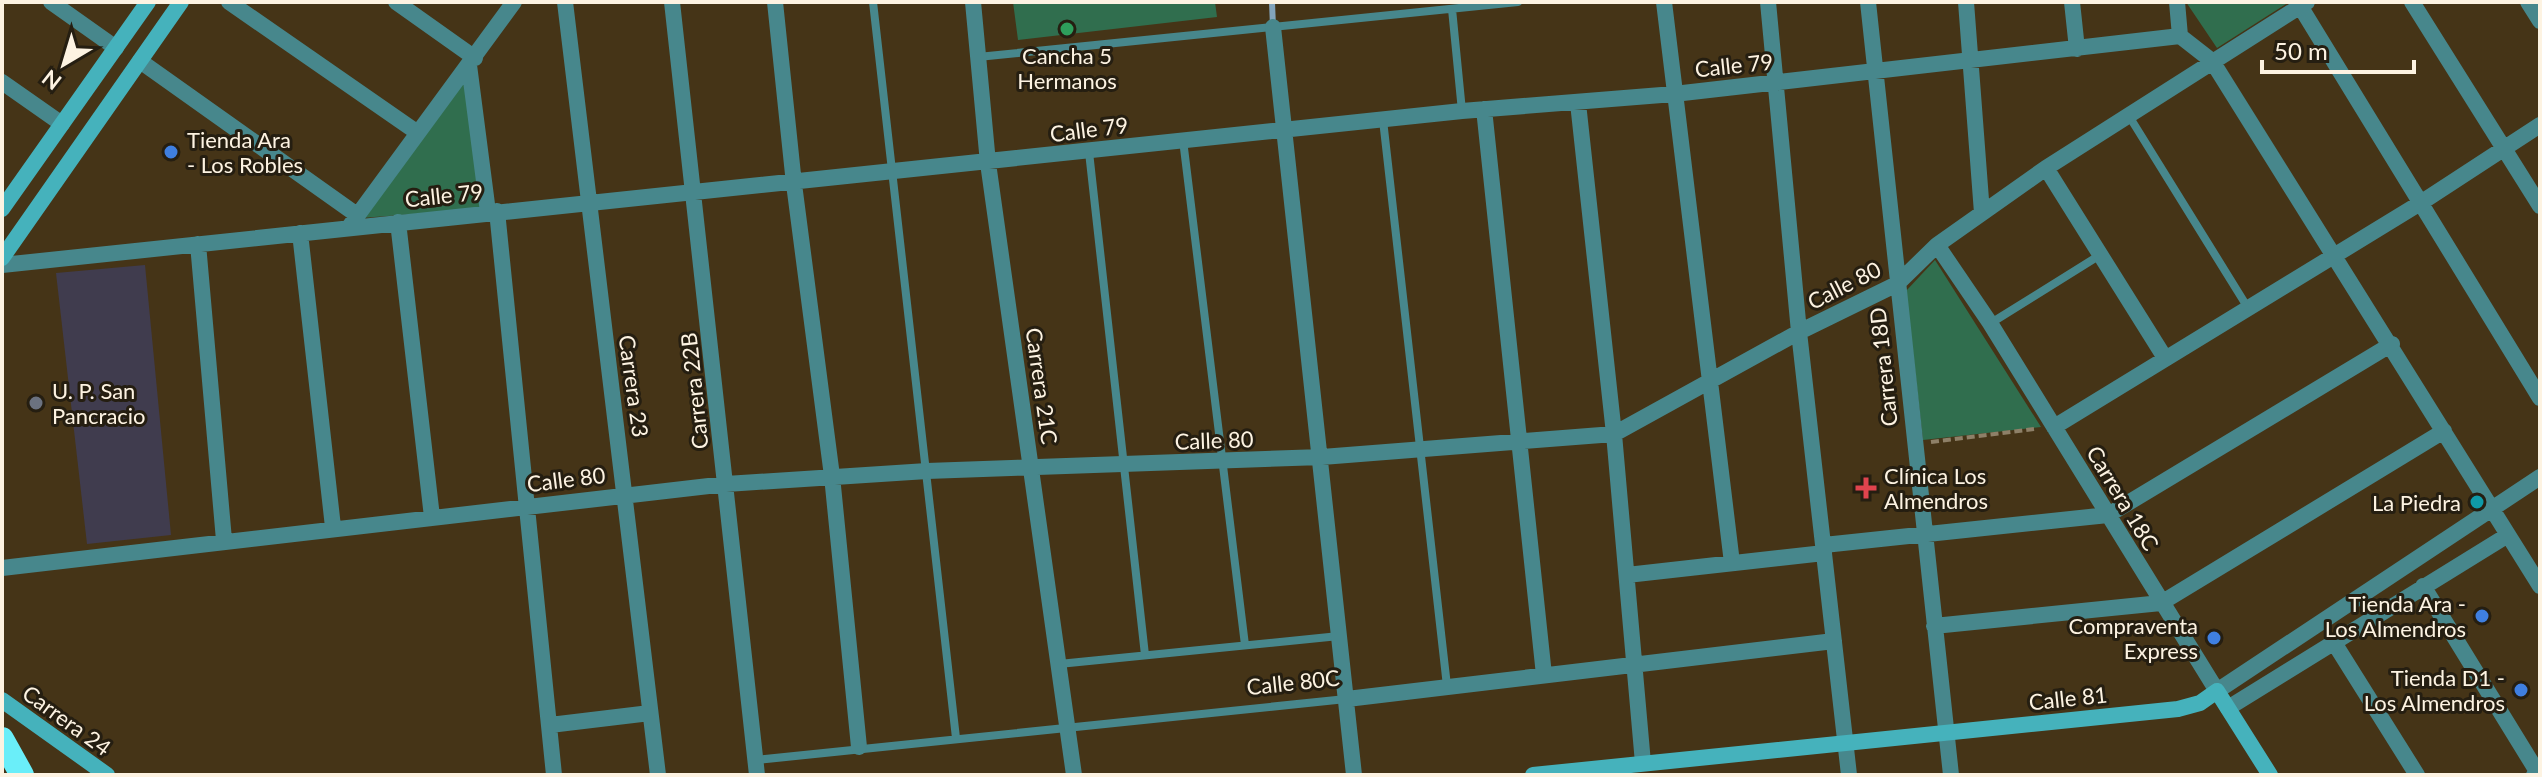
<svg xmlns="http://www.w3.org/2000/svg" width="2542" height="777" viewBox="0 0 2542 777" font-family="Lato,sans-serif">
<style>
.education{fill:#403c4e}
.green{fill:#306e4e}
.lines{fill:none;stroke-linecap:round;stroke-linejoin:round}
.stream{stroke:#82a4bc;stroke-width:6}
.path{stroke:#8e8068;stroke-width:4;stroke-dasharray:8 4;stroke-linecap:butt}
.lane{stroke:#47878c;stroke-width:8}
.street{stroke:#47878c;stroke-width:16}
.secondary{stroke:#45b2bc;stroke-width:16}
.highway{stroke:#6aeef9;stroke-width:24}
.leisure-dot{fill:#2e9e5b;stroke:#251e11;stroke-width:3}
.shop-dot{fill:#3f7fe0;stroke:#251e11;stroke-width:3}
.worship-dot{fill:#6b7280;stroke:#251e11;stroke-width:3}
.health-dot{fill:#e0444e;stroke:#251e11;stroke-width:3}
.culture-dot{fill:#0f9aa8;stroke:#251e11;stroke-width:3}
.labels{text-anchor:middle;dominant-baseline:central;stroke-width:6;stroke-linejoin:round;paint-order:stroke}
.poi-label{font-size:22px;fill:#fdf3e2;stroke:#251e11;text-anchor:end}
.street-label{font-size:22px;fill:#fdf3e2;stroke:#251e11}
</style>
<rect width="100%" height="100%" fill="#453417"/>
<!-- education -->
<path class="education" d="M145 265 171 535 87 544 56 273Z"/>
<!-- green -->
<path class="green" d="M1013 2H1215L1217 17 1018 40Z
M2186 2H2289L2217 48Z
M464 80 481 209 361 218Z
M1935 260 2041 427 1923 440 1906 291Z"/>
<g class="lines">
<!-- stream -->
<path class="stream" d="M1272 2 1273 27"/>
<!-- path -->
<path class="path" d="M1931 442 2034 429"/>
<!-- lane -->
<path class="lane" d="M873 2 956 738
M1452 9 1462 111
M978 57 1518 2
M2129 116 2248 308
M1383 120 1447 686
M1183 140 1245 645
M1089 152 1145 655
M1991 323 2100 255
M1059 664 1339 636
M756 760 1346 699"/>
<!-- street -->
<path class="street" d="M51 2 116 48
M229 2 418 133
M396 2 475 58
M565 2 658 775
M672 2 757 775
M775 2 794 184 832 476 859 747
M973 2 988 163 1074 775
M1664 2 1732 563
M1768 2 1799 332 1849 775
M1868 2 1951 775
M1966 2 1982 213
M2072 2 2077 49
M2177 2 2180 36 2212 61 2540 586
M2412 2 2540 206
M2528 2 2540 21
M2300 6 2540 398
M1273 27 1354 775
M140 61 357 215
M469 65 488 212
M2 82 62 124
M1578 103 1614 434 1643 763
M1484 109 1544 675
M2046 168 2165 358
M497 211 554 775
M398 222 432 517
M349 227 514 2
M300 233 333 527
M198 244 224 540
M1937 245 1990 323 2217 691 2540 477
M2 265 1462 111 1674 94 2180 36
M2054 427 2422 202 2540 125
M1824 545 2108 515 2392 344
M2 568 726 484 927 471 1322 457 1614 434 1799 332 1897 284 1937 245 2046 168 2307 2
M1627 575 1824 553
M2423 586 2538 773 2534 775
M1934 626 2161 603 2444 431
M2333 641 2417 775
M1347 699 1834 641
M2228 708 2508 535
M550 725 650 713"/>
<!-- secondary -->
<path class="secondary" d="M2 209 148 2
M2 258 181 2
M2 700 107 775
M1533 775 2178 709 2200 703 2217 691 2270 775"/>
<!-- highway -->
<path class="highway" d="M2 739 22 775"/>
</g>
<!-- markers -->
<circle class="leisure-dot" cx="1067" cy="29" r="8"/>
<g class="shop-dot">
<circle cx="171" cy="152" r="8"/>
<circle cx="2482" cy="616" r="8"/>
<circle cx="2214" cy="638" r="8"/>
<circle cx="2521" cy="690" r="8"/>
</g>
<circle class="worship-dot" cx="36" cy="403" r="8"/>
<path class="health-dot" d="M1862 476h8v8h8v8h-8v8h-8v-8h-8v-8h8z"/>
<circle class="culture-dot" cx="2477" cy="502" r="8"/>
<g class="labels">
<!-- poi labels -->
<g class="poi-label">
<text x="1067" y="55" text-anchor="middle">Cancha 5<tspan x="1067" dy="25">Hermanos</tspan></text>
<text x="187" y="139" text-anchor="start">Tienda Ara<tspan x="187" dy="25">- Los Robles</tspan></text>
<text x="52" y="390" text-anchor="start">U. P. San<tspan x="52" dy="25">Pancracio</tspan></text>
<text x="1884" y="475" text-anchor="start">Clínica Los<tspan x="1884" dy="25">Almendros</tspan></text>
<text x="2461" y="502">La Piedra</text>
<text x="2466" y="603">Tienda Ara -<tspan x="2466" dy="25">Los Almendros</tspan></text>
<text x="2198" y="625">Compraventa<tspan x="2198" dy="25">Express</tspan></text>
<text x="2505" y="677">Tienda D1 -<tspan x="2505" dy="25">Los Almendros</tspan></text>
</g>
<!-- street labels -->
<g class="street-label">
<text transform="translate(1734 65) rotate(-6)">Calle 79</text>
<text transform="translate(1089 129) rotate(-7)">Calle 79</text>
<text transform="translate(444 195) rotate(-6)">Calle 79</text>
<text transform="translate(1844 285) rotate(-27)">Calle 80</text>
<text transform="translate(1883 367) rotate(-96)">Carrera 18D</text>
<text transform="translate(634 386) rotate(82)">Carrera 23</text>
<text transform="translate(1042 386) rotate(82)">Carrera 21C</text>
<text transform="translate(694 391) rotate(-96)">Carrera 22B</text>
<text transform="translate(1214 440) rotate(-2)">Calle 80</text>
<text transform="translate(566 479) rotate(-7)">Calle 80</text>
<text transform="translate(2123 498) rotate(59)">Carrera 18C</text>
<text transform="translate(1293 682) rotate(-6)">Calle 80C</text>
<text transform="translate(2068 698) rotate(-6)">Calle 81</text>
<text transform="translate(67 720) rotate(36)">Carrera 24</text>
</g>
</g>
<!-- border -->
<rect width="2542" height="777" fill="none" stroke="#fdf3e2" stroke-width="8"/>
<!-- north arrow -->
<g transform="translate(64 64) rotate(218)" stroke="#251e11" stroke-width="6" paint-order="stroke">
<path d="M0-6L14 30L0 20L-14 30Z" fill="#fdf3e2"/>
<text y="-12" font-size="22" font-weight="bold" text-anchor="middle" fill="#fdf3e2">N</text>
</g>
<!-- scale -->
<path d="M2262 60v12h152v-12" fill="none" stroke="#fdf3e2" stroke-width="4"/>
<text x="2274" y="60" font-size="24" fill="#fdf3e2" stroke="#251e11" stroke-width="6" paint-order="stroke">50 m</text>
</svg>
